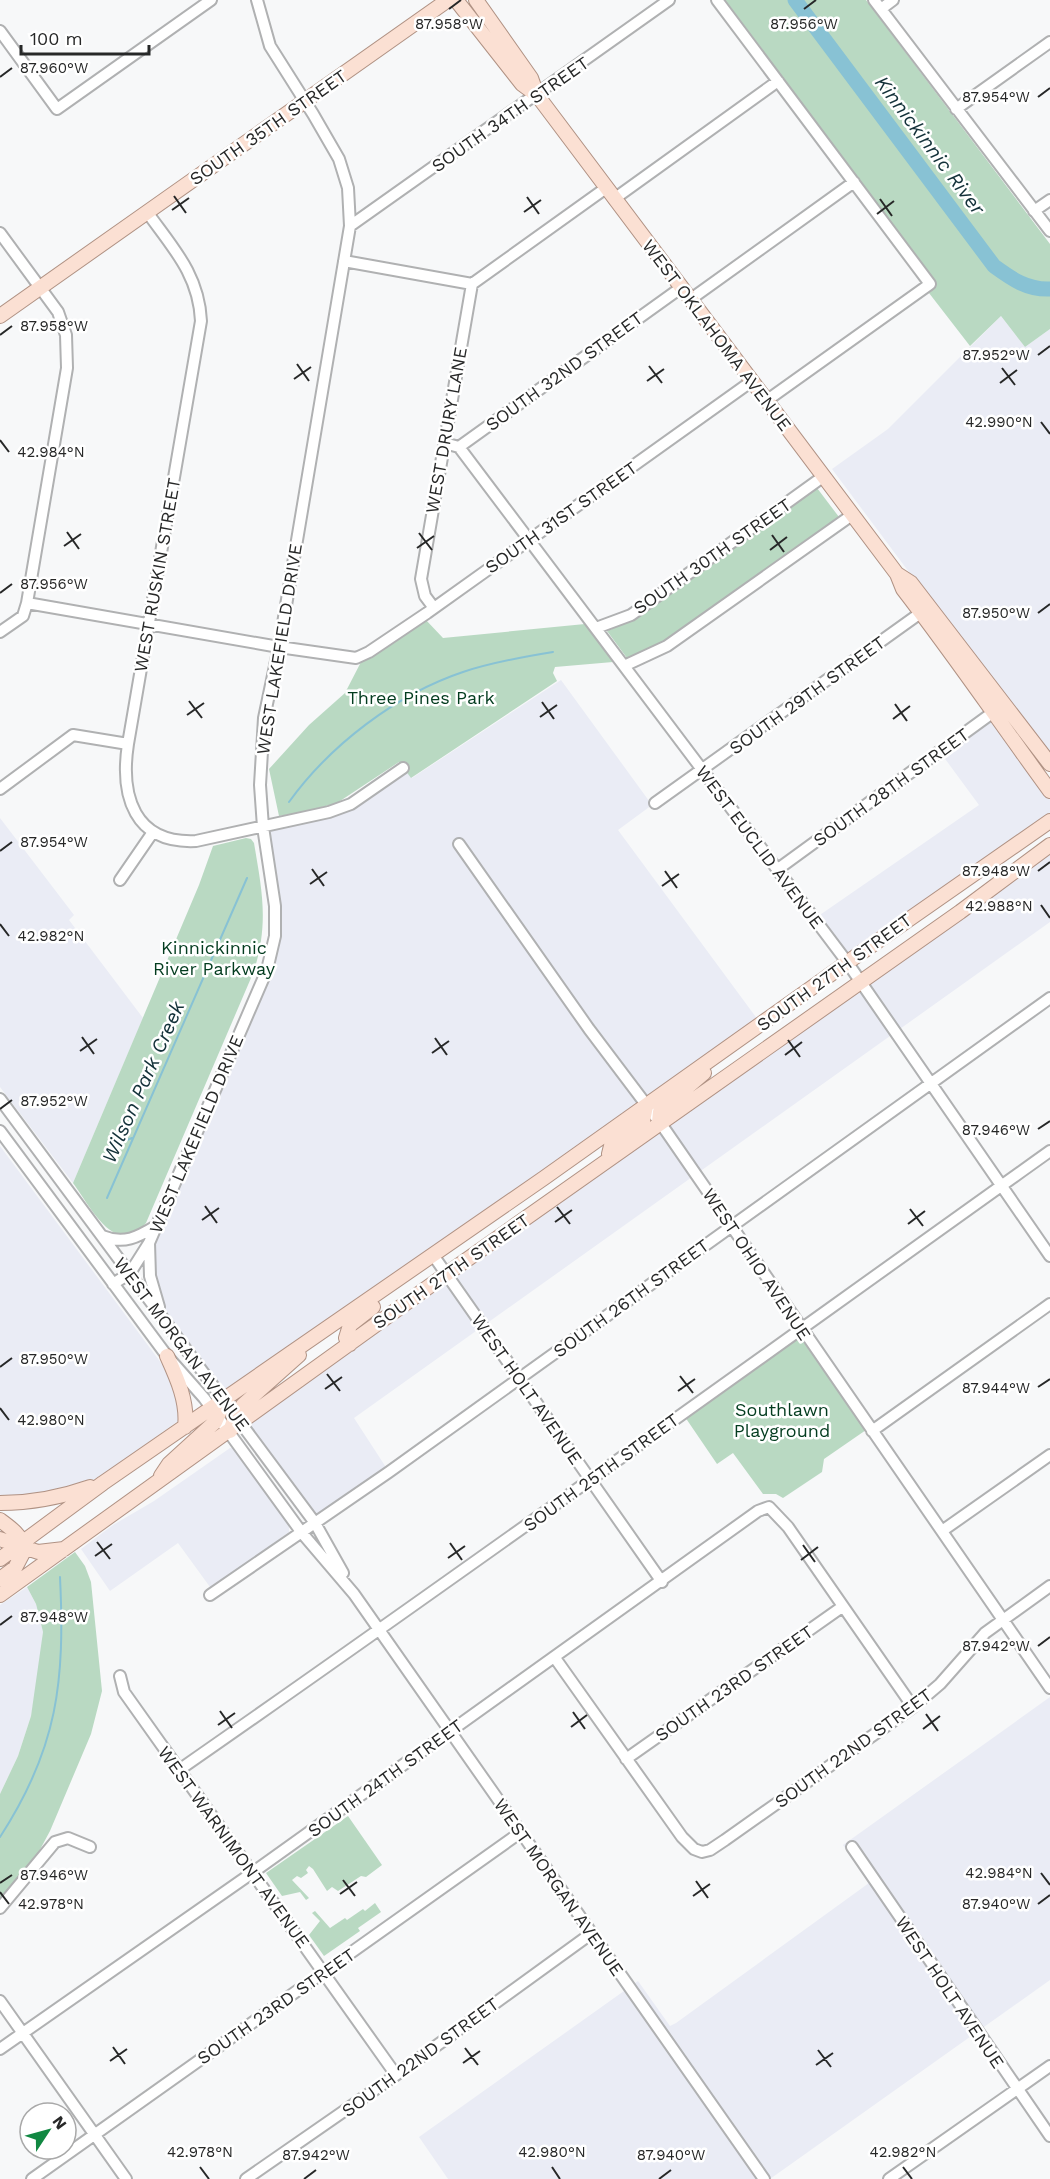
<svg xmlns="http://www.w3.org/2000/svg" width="1050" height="2179" viewBox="0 0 1050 2179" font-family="'Work Sans',sans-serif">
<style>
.built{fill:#eaecf5}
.green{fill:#b9d9c2}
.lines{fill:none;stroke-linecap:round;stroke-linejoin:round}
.stream{stroke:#88c2d4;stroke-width:2}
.river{stroke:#88c2d4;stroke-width:15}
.minor-casing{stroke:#b0b1b2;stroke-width:14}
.major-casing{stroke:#b09284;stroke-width:16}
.minor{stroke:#fff;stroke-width:10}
.major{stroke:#fbe0d3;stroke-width:14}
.ticks{fill:none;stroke:#272828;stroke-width:2}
.labels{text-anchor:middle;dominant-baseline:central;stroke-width:5;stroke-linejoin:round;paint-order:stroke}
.street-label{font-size:18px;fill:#272828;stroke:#fff}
.park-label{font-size:18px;fill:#033c1f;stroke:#fff}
.water-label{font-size:20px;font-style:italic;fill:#133139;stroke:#fff}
.ticks-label{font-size:15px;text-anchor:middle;fill:#272828;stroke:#fff;stroke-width:5;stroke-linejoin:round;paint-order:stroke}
</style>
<rect width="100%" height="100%" fill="#f7f8f9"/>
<!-- built -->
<path class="built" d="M1001 316 1025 347 1050 329V753L953 631 832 469 888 429Z
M561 680 652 805 618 830 761 1024 225 1400 162 1317 149 1243 267 970 275 936 263 827 329 812 403 768 412 778Z
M992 714 1050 791V821L847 962 814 919 979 805 940 752Z
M0 818 74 915 69 920 143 1018 73 1183 0 1087Z
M1050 845V922L354 1418 389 1472 315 1523 241 1422Z
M0 1146 170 1375 180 1417 178 1421 105 1473 89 1482 72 1489 0 1499Z
M230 1448H234L289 1523V1532L232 1574 210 1587 178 1543 110 1591 81 1549 113 1525 154 1501Z
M27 1587 36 1604 43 1632 39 1673 31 1716 18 1756 0 1794V1605Z
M1050 1697V1980L770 2179H448L419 2137 638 1981 670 2026 676 2023 869 1883 843 1845Z"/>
<!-- green -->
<path class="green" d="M725 0H866L1050 244V329L1025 347 1001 316 970 346 929 293 935 284 933 278Z
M817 488 839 517 663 642 627 658 607 631 633 620Z
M425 619 443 638 585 624 613 662 555 667 553 673 557 681 411 778 399 762 337 803 303 812 279 816 269 769 309 725 345 693 361 662Z
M246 838 251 839 254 843C262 891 269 922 254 971L146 1223C116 1260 90 1206 73 1183L199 885 213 846Z
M800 1337 866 1430 824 1459 822 1472 783 1498 776 1494H763L733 1453 717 1464 685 1417Z
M75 1552 85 1566 91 1582 102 1691 91 1734 50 1831 36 1857 0 1900V1794L18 1756 31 1716 43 1632 36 1604 27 1587Z
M348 1816 382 1865 366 1877 361 1876 338 1891 332 1887 327 1891 313 1869 309 1866 306 1870 308 1873 301 1878 297 1876 292 1880 309 1898 306 1900 300 1892 282 1896 266 1873Z
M375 1903 381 1912 358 1928 360 1931 324 1956 309 1935 320 1921 312 1913 315 1911 330 1928 345 1918 347 1920 363 1909 365 1911Z"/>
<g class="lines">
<!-- stream -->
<path class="stream" d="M289 802C330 745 397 694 463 672 493 662 522 657 553 652
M107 1148 132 1138
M107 1198 247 878
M0 1837C58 1748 65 1681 60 1577"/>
<!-- river -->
<path class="river" d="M795 0 994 266C1012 279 1027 290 1050 289"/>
<!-- minor casing -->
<g class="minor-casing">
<path id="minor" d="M717 0 930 284 766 401
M874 0 1050 231
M881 9 893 0
M0 31 57 109 211 0
M956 109 1050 42
M614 199 778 81
M1034 211 1050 200
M147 212C173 248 199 275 201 321L128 744C120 796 134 844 196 841L329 812 351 804 403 768
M350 226 669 0
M0 233 58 312 66 335 67 368 27 603 23 616 0 632
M344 261 472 284 606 188
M691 299 854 182
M444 443 459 447 682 287
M459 447 847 962 1050 1256
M27 603 279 647 356 658 369 652 427 613 752 381
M434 608 425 596 421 579 472 284
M596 628 631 615 824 476
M624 666 667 646 852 515
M0 789 73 735 128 744
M655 803 926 609
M459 844 589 1029 666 1131 1050 1688
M778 869 999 708
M120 880 153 832
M0 1099 315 1523 343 1573
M0 1131 167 1356 204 1398 302 1533 354 1594 764 2179
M102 1236C124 1245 138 1237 156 1226
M149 1243 150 1276 159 1307
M433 1255 662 1582
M113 1284 130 1273 149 1243 267 970 275 936V906L263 827 260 785 264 718 279 647 350 226 348 188 339 159 313 114 270 46 257 0
M872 1431 1050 1304
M942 1531 1050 1455
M210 1595 389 1472 1050 998
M555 1658 682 1837 694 1849 702 1852 710 1850 725 1840 913 1707 940 1684 985 1633 1050 1586
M120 1676 124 1692 396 2075
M626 1759 842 1607
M179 1770C471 1567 760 1358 1050 1151
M852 1847 1050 2136
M0 1908 55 1842 68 1838 90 1847
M0 2001 126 2179
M0 2049 252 1873 758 1511 769 1507 788 1527 913 1707
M32 2179 521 1832
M246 2179 396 2075 592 1933
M889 2179 1050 2066"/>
</g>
<!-- major casing -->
<g class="major-casing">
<path id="major" d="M456 0 522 84 537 95 897 574 903 589C954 655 1001 724 1050 791
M476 0 531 78 537 95
M0 316 448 0
M897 574 911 583 1050 764
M659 1123 660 1112 663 1108 704 1073
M609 1154 611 1146 643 1121 646 1106
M350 1344 346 1338 350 1325 373 1307
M167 1356C177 1378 188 1402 185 1427
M230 1431 236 1415 243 1405 299 1355
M161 1476 169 1464 215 1422 225 1400
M0 1503C32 1503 59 1498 90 1487
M0 1520C11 1528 21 1535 25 1549L15 1568 0 1579
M0 1539 38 1552 64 1549
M0 1559 103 1483 544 1178 855 957 1050 821
M0 1595 438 1280 960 912 1050 845"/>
</g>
<!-- minor -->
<use href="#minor" class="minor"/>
<!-- major -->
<use href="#major" class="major"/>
</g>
<!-- ticks -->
<path class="ticks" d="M449 9 461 0M804 9 816 0M0 77 12 68M1038 97 1050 88M174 196 186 213M527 197 539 214M880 199 892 216M172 210 189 198M524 212 541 200M877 214 894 201M0 335 12 326M1038 355 1050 346M297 364 309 381M649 366 662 383M1002 368 1015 385M294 379 311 367M647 381 664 369M1000 383 1017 370M1041 422 1050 434M0 440 9 452M67 532 79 549M419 533 432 550M772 535 784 552M64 546 81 534M417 548 434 536M770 550 787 537M0 593 12 584M1038 613 1050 604M189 701 202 718M542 702 554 719M895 704 907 721M187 715 204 703M540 717 557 705M893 719 910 706M0 851 12 842M312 869 324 886M665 871 677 888M1038 871 1050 862M310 884 327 872M662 886 679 874M1041 905 1050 918M0 924 9 936M82 1037 94 1054M435 1038 447 1055M788 1040 800 1057M80 1051 97 1039M432 1053 449 1041M785 1055 802 1042M0 1109 12 1100M1038 1129 1050 1121M205 1206 217 1223M557 1207 570 1224M910 1209 923 1226M202 1220 219 1208M555 1222 572 1210M908 1224 925 1211M0 1367 12 1358M327 1374 340 1391M680 1376 693 1393M1038 1387 1050 1379M325 1389 342 1377M678 1391 695 1379M0 1408 9 1420M97 1542 110 1559M450 1543 462 1560M803 1545 815 1562M95 1556 112 1544M448 1558 465 1546M801 1560 818 1547M0 1625 12 1616M1038 1646 1050 1637M220 1711 232 1728M573 1712 585 1729M926 1714 938 1731M218 1725 235 1713M571 1727 587 1715M923 1729 940 1716M1041 1873 1050 1885M343 1880 355 1896M696 1881 708 1898M0 1883 12 1875M0 1892 9 1904M340 1894 357 1882M693 1896 710 1884M1038 1904 1050 1895M113 2047 125 2064M465 2048 478 2065M818 2050 831 2067M110 2061 127 2049M463 2063 480 2051M816 2065 833 2053M200 2167 209 2179M552 2167 560 2179M903 2167 912 2179M304 2179 316 2170M659 2179 671 2170"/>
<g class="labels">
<!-- street labels -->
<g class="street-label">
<text transform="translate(510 114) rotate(-35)">SOUTH 34TH STREET</text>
<text transform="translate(268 127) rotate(-35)">SOUTH 35TH STREET</text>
<text transform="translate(717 335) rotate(53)">WEST OKLAHOMA AVENUE</text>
<text transform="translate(564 371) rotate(-36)">SOUTH 32ND STREET</text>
<text transform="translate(446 430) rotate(-80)">WEST DRURY LANE</text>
<text transform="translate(561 517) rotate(-35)">SOUTH 31ST STREET</text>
<text transform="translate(712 556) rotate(-35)">SOUTH 30TH STREET</text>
<text transform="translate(157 575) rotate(-80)">WEST RUSKIN STREET</text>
<text transform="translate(279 649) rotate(-81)">WEST LAKEFIELD DRIVE</text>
<text transform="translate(807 695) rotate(-36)">SOUTH 29TH STREET</text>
<text transform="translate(891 787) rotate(-36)">SOUTH 28TH STREET</text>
<text transform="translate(760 847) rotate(53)">WEST EUCLID AVENUE</text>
<text transform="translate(834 972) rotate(-36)">SOUTH 27TH STREET</text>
<text transform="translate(196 1134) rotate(-67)">WEST LAKEFIELD DRIVE</text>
<text transform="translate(757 1264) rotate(56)">WEST OHIO AVENUE</text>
<text transform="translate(451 1271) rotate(-35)">SOUTH 27TH STREET</text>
<text transform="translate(631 1298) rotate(-36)">SOUTH 26TH STREET</text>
<text transform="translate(182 1344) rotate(53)">WEST MORGAN AVENUE</text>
<text transform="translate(527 1389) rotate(55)">WEST HOLT AVENUE</text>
<text transform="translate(601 1472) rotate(-36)">SOUTH 25TH STREET</text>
<text transform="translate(734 1683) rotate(-35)">SOUTH 23RD STREET</text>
<text transform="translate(853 1748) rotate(-36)">SOUTH 22ND STREET</text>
<text transform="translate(385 1778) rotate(-36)">SOUTH 24TH STREET</text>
<text transform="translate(234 1847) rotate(54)">WEST WARNIMONT AVENUE</text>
<text transform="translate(559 1887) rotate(55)">WEST MORGAN AVENUE</text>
<text transform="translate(950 1992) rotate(56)">WEST HOLT AVENUE</text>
<text transform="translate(276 2006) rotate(-35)">SOUTH 23RD STREET</text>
<text transform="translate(420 2057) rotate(-36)">SOUTH 22ND STREET</text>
</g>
<!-- park labels -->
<g class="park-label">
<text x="421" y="697">Three Pines Park</text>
<text x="214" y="947">Kinnickinnic<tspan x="214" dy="21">River Parkway</tspan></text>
<text x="782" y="1409">Southlawn<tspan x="782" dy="21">Playground</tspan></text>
</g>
<!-- water labels -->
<g class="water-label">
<text transform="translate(930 145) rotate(53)">Kinnickinnic River</text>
<text transform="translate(143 1082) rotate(-66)">Wilson Park Creek</text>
</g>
</g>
<g class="ticks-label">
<text x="804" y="29">87.956°W</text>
<text x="449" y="29">87.958°W</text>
<text x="54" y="73">87.960°W</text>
<text x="996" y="102">87.954°W</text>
<text x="54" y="331">87.958°W</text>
<text x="996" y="360">87.952°W</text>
<text x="999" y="427">42.990°N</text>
<text x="51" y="457">42.984°N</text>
<text x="54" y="589">87.956°W</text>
<text x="996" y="618">87.950°W</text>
<text x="54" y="847">87.954°W</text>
<text x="996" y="876">87.948°W</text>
<text x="999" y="911">42.988°N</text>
<text x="51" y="941">42.982°N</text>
<text x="54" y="1106">87.952°W</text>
<text x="996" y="1135">87.946°W</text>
<text x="54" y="1364">87.950°W</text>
<text x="996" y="1393">87.944°W</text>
<text x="51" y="1425">42.980°N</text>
<text x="54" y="1622">87.948°W</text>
<text x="996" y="1651">87.942°W</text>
<text x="999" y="1878">42.984°N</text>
<text x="54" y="1880">87.946°W</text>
<text x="996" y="1909">87.940°W</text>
<text x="51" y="1909">42.978°N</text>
<text x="200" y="2157">42.978°N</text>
<text x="552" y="2157">42.980°N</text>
<text x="903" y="2157">42.982°N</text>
<text x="316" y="2160">87.942°W</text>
<text x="671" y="2160">87.940°W</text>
</g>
<!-- north arrow -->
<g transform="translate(48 2131) rotate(54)"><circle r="28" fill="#ffffff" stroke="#a9a9a9" stroke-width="1.5"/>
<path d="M0-4.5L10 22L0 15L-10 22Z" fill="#118842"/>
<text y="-9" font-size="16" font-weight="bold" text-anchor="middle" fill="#272828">N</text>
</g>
<!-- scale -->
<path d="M21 45v9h128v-9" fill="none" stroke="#272828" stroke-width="3"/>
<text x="30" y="45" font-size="18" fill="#272828" stroke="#ffffff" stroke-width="4.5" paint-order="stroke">100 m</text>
</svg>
